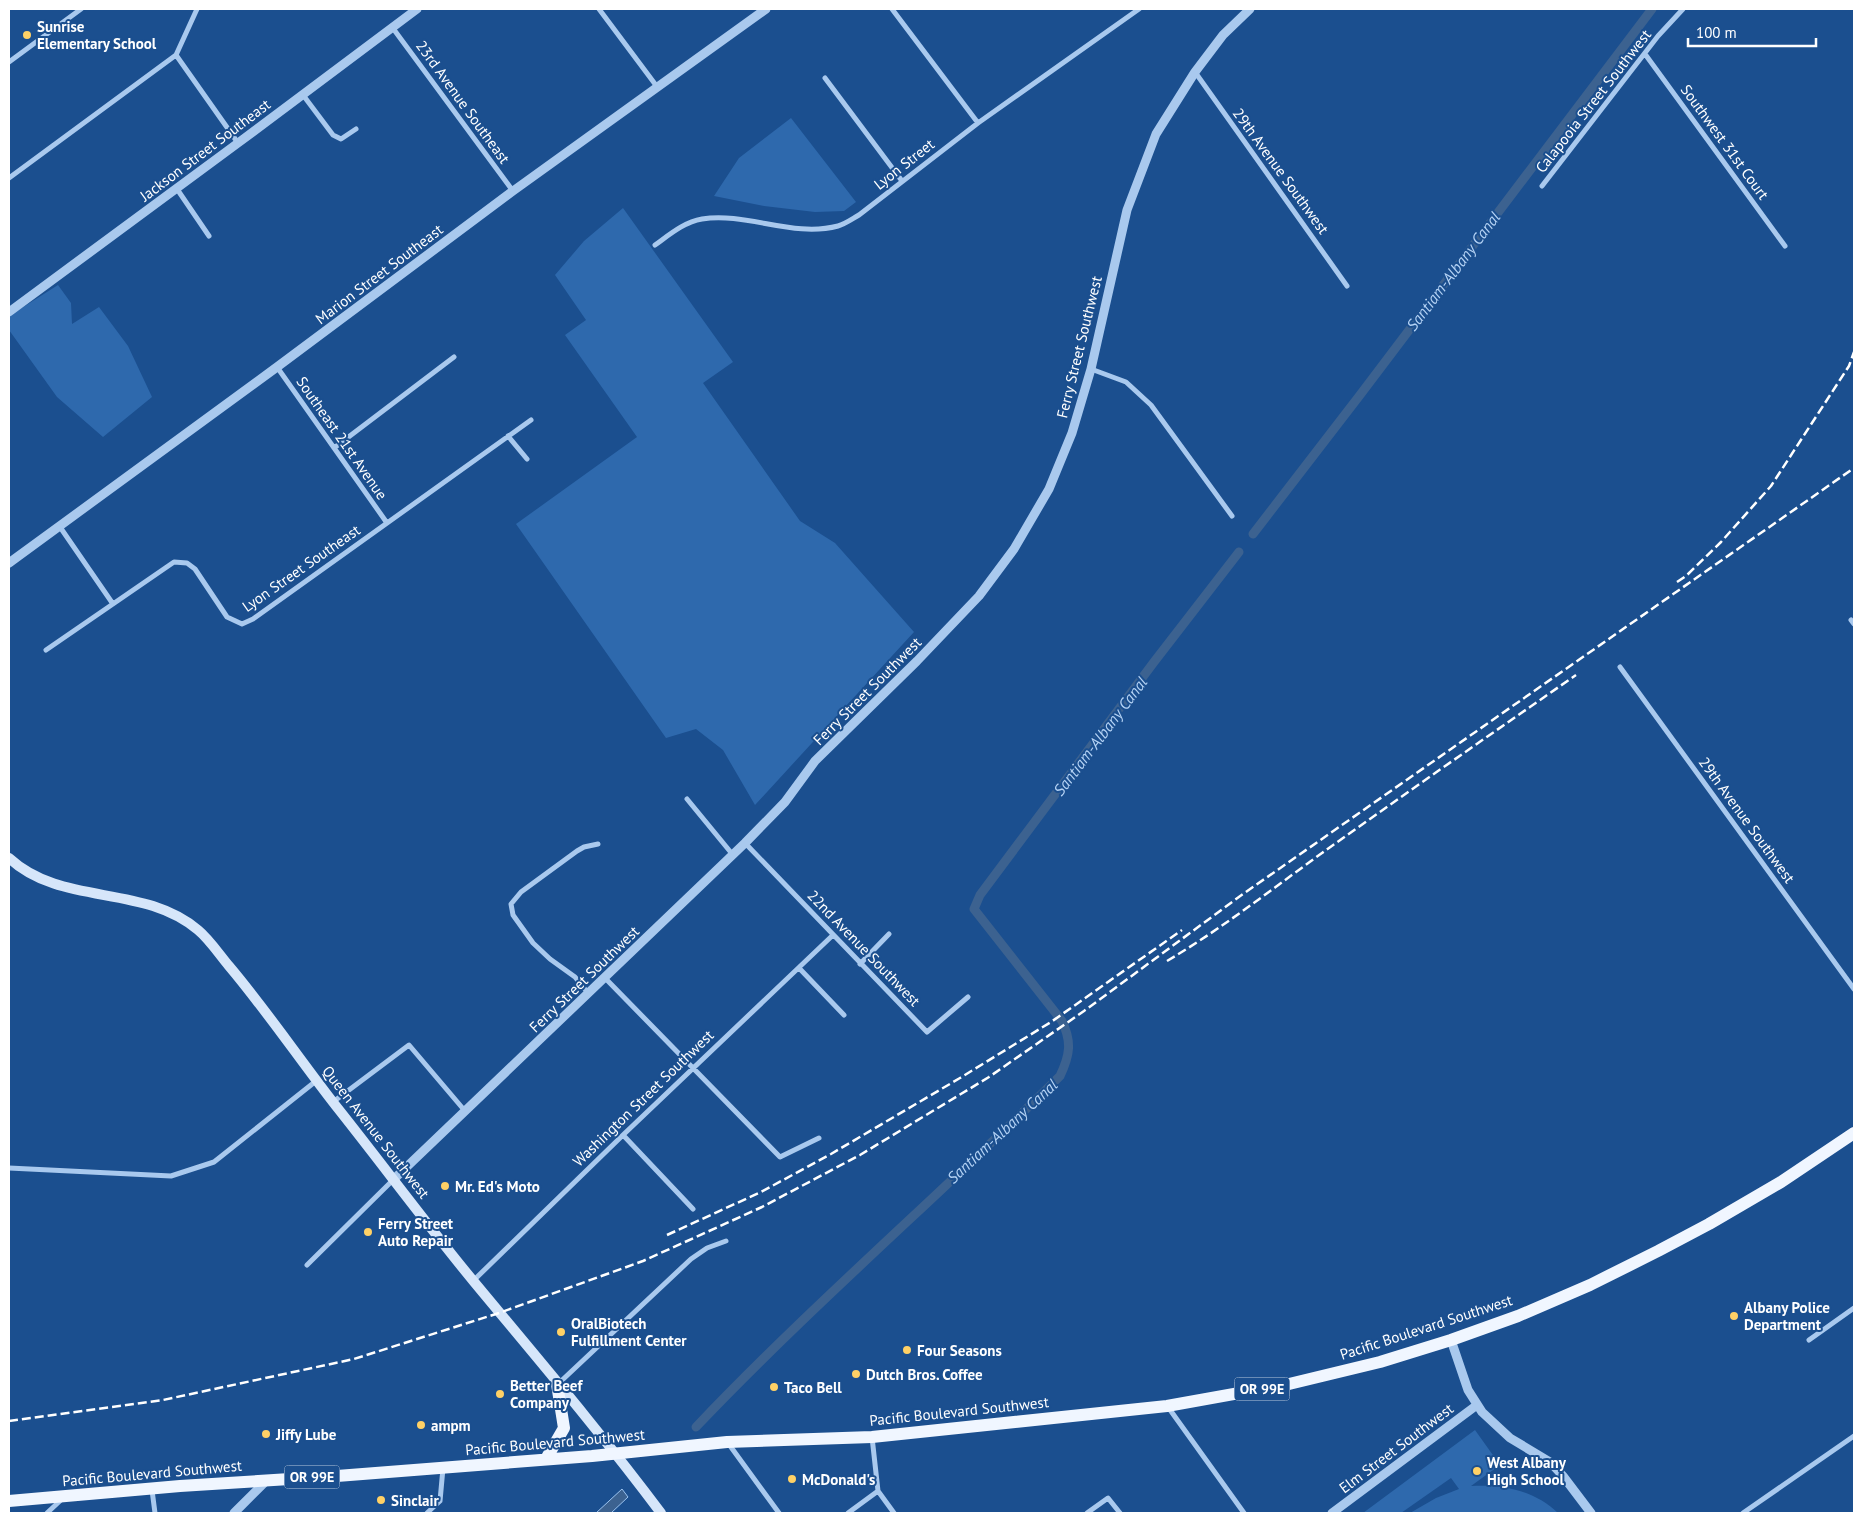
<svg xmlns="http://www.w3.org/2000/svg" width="1863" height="1522" viewBox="0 0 1863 1522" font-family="'PT Sans',sans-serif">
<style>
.green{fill:#2e69ad}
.water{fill:#3c6290;stroke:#9cc4f0}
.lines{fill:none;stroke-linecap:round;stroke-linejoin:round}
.canal{stroke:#3c6290;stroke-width:9}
.minor{stroke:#a9c9ee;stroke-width:5}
.tertiary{stroke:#a9c9ee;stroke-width:9}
.secondary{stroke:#d6e6fa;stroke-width:10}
.primary{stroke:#f0f6ff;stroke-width:12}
.rail{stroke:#fff;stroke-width:2.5;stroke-dasharray:9 4;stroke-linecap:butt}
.poi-dot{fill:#ffd166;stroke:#1b4f8f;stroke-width:2}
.labels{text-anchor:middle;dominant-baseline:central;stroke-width:4;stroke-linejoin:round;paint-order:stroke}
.shield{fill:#1b4f8f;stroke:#bbcadd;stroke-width:1}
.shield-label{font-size:14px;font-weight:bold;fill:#fff}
.poi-label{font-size:15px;font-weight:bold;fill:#fff;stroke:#1b4f8f;text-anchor:start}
.street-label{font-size:15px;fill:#fff;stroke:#1b4f8f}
.water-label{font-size:16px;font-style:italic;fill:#b5d3f5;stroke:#1b4f8f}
</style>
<rect width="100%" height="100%" fill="#1b4f8f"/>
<!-- green -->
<path class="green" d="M791 118 856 202 844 211 815 212 764 206 714 196 739 158Z
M623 208 733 362 703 383 800 521 835 543 914 632 755 805 723 750 696 729 666 738 516 524 637 437 565 335 586 320 555 275 584 241Z
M58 285 71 303 72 324 99 307 128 346 152 397 103 437 57 397 9 330V316Z
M1475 1430 1500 1465 1471 1486C1502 1484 1534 1490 1558 1513H1410L1436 1498 1459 1489 1451 1478 1401 1513H1363Z"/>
<!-- water -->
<path class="water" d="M622 1489 628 1497 611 1513H596Z"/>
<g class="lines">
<!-- canal -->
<path class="canal" d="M1253 534 1360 395 1652 9
M696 1427C812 1305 940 1195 1060 1076 1070 1055 1072 1042 1062 1021L974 909 980 895 1154 662 1239 552"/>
<!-- minor -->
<path class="minor" d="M599 9 658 88
M892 9 978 123
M392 27 513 191
M1645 54 1785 246
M176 55 238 143
M9 62 81 9
M1195 72 1347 286
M825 78 902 181
M303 95 333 135 341 139 356 129
M9 178 176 55 197 9
M1542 186 1658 36 1683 9
M177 189 209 236
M655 245C669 235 684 222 702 219 747 212 793 238 838 226 845 224 852 219 859 215L978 123 1139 9
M277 367 387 523
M1091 369 1126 382 1151 405 1232 516
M508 436 527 459
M334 448 454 357
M60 527 113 604
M1851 620 1854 624
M46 650 174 562 187 563 195 569 227 617 242 624 253 619 531 420
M1620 667 1854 989
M687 799 733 855
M745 843 927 1032 968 997
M860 964 889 934
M799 968 844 1015
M605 978 780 1157 819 1138
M588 993 575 977 550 959 533 943 513 915 511 904 521 892 577 851 584 847 598 844
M333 1102 409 1045 465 1111
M623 1135 693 1209
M9 1168 171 1176 214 1162 316 1081
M307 1265 394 1179
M473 1281 623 1135 833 935
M1809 1340 1854 1308
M558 1384 691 1259 707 1248 726 1241
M1168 1407 1244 1513
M872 1437 878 1491 894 1513
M728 1443 779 1513
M152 1490 155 1513
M47 1513 62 1499
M427 1513 440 1501 443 1468
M848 1513 878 1491
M1087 1513 1108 1498 1120 1513
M1743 1513 1854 1436"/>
<!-- tertiary -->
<path class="tertiary" d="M9 312 238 143 417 9
M9 563 277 367 513 191 766 9
M394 1179 745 843 785 802 815 761 917 661 979 596 1014 549 1049 489 1072 433 1091 369 1127 210 1156 134 1195 72 1223 35 1250 9
M1451 1340 1468 1390 1482 1412 1510 1438 1550 1462 1563 1476 1591 1513
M234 1513 267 1480
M1332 1513 1477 1405"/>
<!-- secondary -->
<path class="secondary" d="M9 858C62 907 142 883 198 930 209 939 219 954 229 966 267 1011 300 1060 336 1106 383 1165 427 1225 475 1283 538 1359 602 1434 661 1513"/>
<!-- primary -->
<path class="primary" d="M546 1459 564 1428 557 1384
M9 1501 180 1486 337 1476 592 1456 727 1442 872 1437 1167 1406 1289 1384 1380 1362 1451 1340 1518 1316 1590 1285 1658 1251 1709 1224 1781 1182 1854 1133"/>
<!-- rail -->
<path class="rail" d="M1677 582 1686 576 1721 542 1771 486 1849 366 1854 352
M1167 961C1221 929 1271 890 1322 853 1406 793 1491 734 1576 675
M667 1235 761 1192 831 1154 960 1078 1051 1022 1182 930
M9 1421 163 1400 354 1359 499 1313 643 1261 762 1207 860 1155 989 1077 1084 1011 1243 894 1854 468"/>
</g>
<!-- markers -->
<g class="poi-dot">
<circle cx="27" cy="35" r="5"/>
<circle cx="445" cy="1186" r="5"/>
<circle cx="368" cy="1232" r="5"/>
<circle cx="1734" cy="1316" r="5"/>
<circle cx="561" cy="1332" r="5"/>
<circle cx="907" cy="1350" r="5"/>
<circle cx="856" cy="1374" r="5"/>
<circle cx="774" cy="1387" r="5"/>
<circle cx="500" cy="1394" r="5"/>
<circle cx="421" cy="1425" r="5"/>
<circle cx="266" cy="1434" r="5"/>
<circle cx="1477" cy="1471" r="5"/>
<circle cx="792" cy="1479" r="5"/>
<circle cx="381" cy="1500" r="5"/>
</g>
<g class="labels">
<!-- shield labels -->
<g class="shield">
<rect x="1234.5" y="1377.5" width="55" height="23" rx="4"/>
<rect x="284.5" y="1465.5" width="55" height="23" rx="4"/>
</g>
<g class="shield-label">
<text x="1262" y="1389">OR 99E</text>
<text x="312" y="1477">OR 99E</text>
</g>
<!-- poi labels -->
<g class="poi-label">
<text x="37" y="26">Sunrise<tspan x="37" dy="17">Elementary School</tspan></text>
<text x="455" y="1186">Mr. Ed's Moto</text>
<text x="378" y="1223">Ferry Street<tspan x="378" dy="17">Auto Repair</tspan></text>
<text x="1744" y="1307">Albany Police<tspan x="1744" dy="17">Department</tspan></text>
<text x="571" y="1323">OralBiotech<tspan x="571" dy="17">Fulfillment Center</tspan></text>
<text x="917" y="1350">Four Seasons</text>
<text x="866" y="1374">Dutch Bros. Coffee</text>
<text x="510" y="1385">Better Beef<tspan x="510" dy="17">Company</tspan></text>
<text x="784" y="1387">Taco Bell</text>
<text x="431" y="1425">ampm</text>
<text x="276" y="1434">Jiffy Lube</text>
<text x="1487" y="1462">West Albany<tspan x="1487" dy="17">High School</tspan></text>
<text x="802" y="1479">McDonald's</text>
<text x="391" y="1500">Sinclair</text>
</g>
<!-- street labels -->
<g class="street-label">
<text transform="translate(1593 101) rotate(-52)">Calapooia Street Southwest</text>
<text transform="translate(463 102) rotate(54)">23rd Avenue Southeast</text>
<text transform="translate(1725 142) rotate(54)">Southwest 31st Court</text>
<text transform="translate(205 150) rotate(-37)">Jackson Street Southeast</text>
<text transform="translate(904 164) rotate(-38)">Lyon Street</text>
<text transform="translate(1281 171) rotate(54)">29th Avenue Southwest</text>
<text transform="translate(379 274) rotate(-37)">Marion Street Southeast</text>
<text transform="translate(1079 347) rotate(-76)">Ferry Street Southwest</text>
<text transform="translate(342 438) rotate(55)">Southeast 21st Avenue</text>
<text transform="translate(301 568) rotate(-35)">Lyon Street Southeast</text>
<text transform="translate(867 691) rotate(-45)">Ferry Street Southwest</text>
<text transform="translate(1747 820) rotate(54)">29th Avenue Southwest</text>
<text transform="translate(864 948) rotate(46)">22nd Avenue Southwest</text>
<text transform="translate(584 979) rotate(-44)">Ferry Street Southwest</text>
<text transform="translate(643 1098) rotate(-44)">Washington Street Southwest</text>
<text transform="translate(376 1132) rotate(52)">Queen Avenue Southwest</text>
<text transform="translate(1426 1327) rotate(-18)">Pacific Boulevard Southwest</text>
<text transform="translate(959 1411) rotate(-6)">Pacific Boulevard Southwest</text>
<text transform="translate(555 1442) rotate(-5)">Pacific Boulevard Southwest</text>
<text transform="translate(1396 1448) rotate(-37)">Elm Street Southwest</text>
<text transform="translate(152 1473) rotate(-5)">Pacific Boulevard Southwest</text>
</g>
<!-- water labels -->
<g class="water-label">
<text transform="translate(1453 271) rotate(-53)">Santiam-Albany Canal</text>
<text transform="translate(1100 736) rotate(-53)">Santiam-Albany Canal</text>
<text transform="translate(1002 1131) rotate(-43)">Santiam-Albany Canal</text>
</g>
</g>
<!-- border -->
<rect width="1863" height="1522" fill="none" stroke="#ffffff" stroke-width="20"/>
<!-- scale -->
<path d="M1688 38v8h128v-8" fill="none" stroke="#ffffff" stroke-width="2.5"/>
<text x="1696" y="38" font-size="15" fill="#ffffff" stroke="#1b4f8f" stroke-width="4" paint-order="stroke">100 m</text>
</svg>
